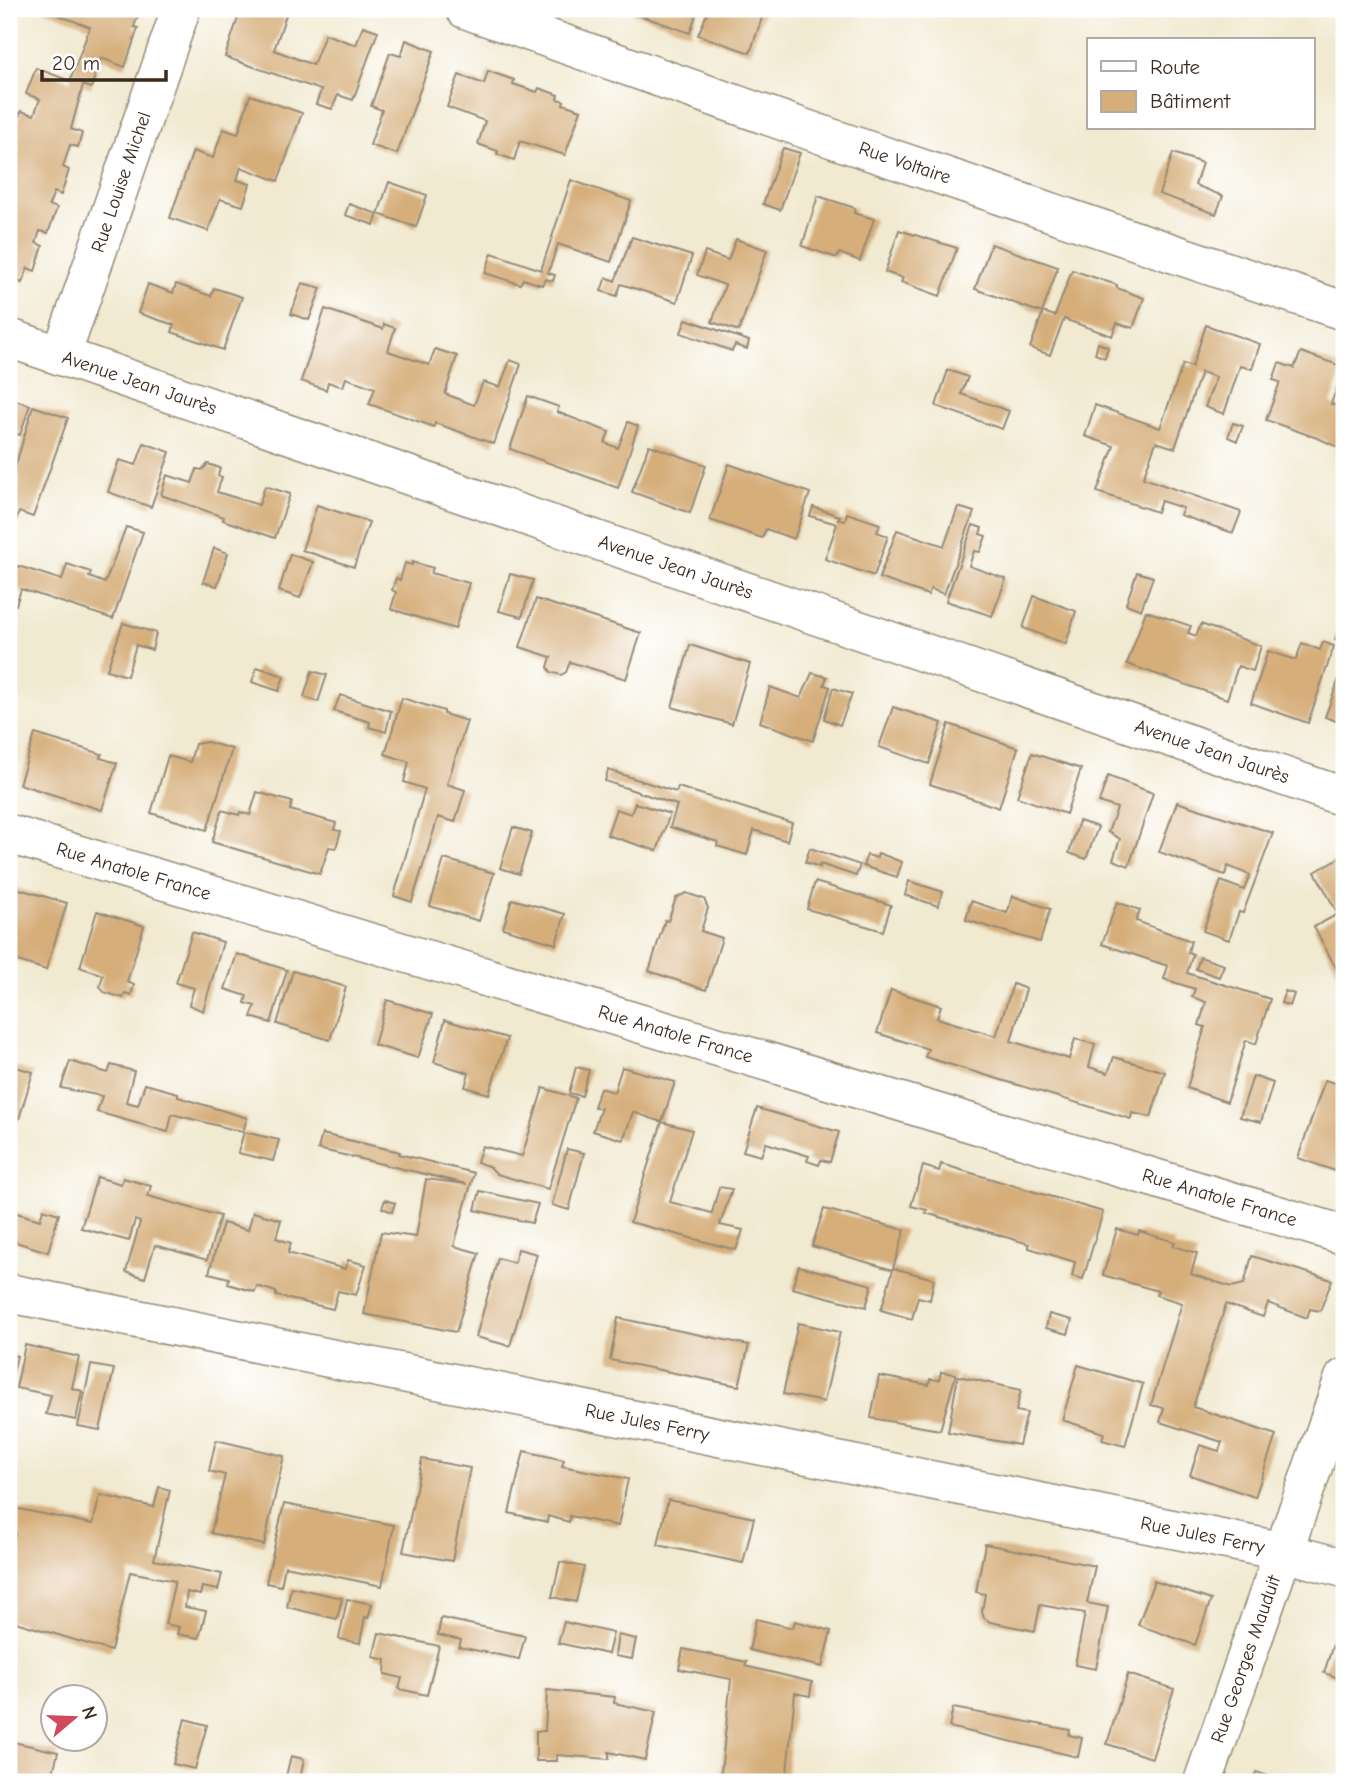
<svg xmlns="http://www.w3.org/2000/svg" width="1353" height="1791" viewBox="0 0 1353 1791" font-family="'Comic Neue',sans-serif">
<style>
.building{fill:#d5ae7a}
.lines{fill:none;stroke-linecap:round;stroke-linejoin:round}
.street-casing{stroke:#968a77;stroke-width:41}
.street{stroke:#fff;stroke-width:38}
.labels{text-anchor:middle;dominant-baseline:central;stroke-width:7;stroke-linejoin:round;paint-order:stroke}
.street-label{font-size:19px;fill:#3b2a1e;stroke:#fff}
</style>
<rect width="100%" height="100%" fill="#fff"/>
<filter id="ink" filterUnits="userSpaceOnUse"><feTurbulence type="fractalNoise" baseFrequency=".0143" numOctaves="2"/><feDisplacementMap in="SourceGraphic" scale="14" xChannelSelector="R" yChannelSelector="G"/><feConvolveMatrix kernelMatrix="1 2 1 2 8 2 1 2 1" color-interpolation-filters="sRGB"/></filter>
<filter id="wash" filterUnits="userSpaceOnUse"><feTurbulence type="fractalNoise" baseFrequency=".00686" numOctaves="4" result="noise"/><feDisplacementMap in="SourceGraphic" scale="28" xChannelSelector="R" yChannelSelector="G"/><feGaussianBlur stdDeviation="1.57" result="paint"/><feColorMatrix in="noise" values="0 0 0 0 0 0 0 0 0 0 0 0 0 0 0 0 0 1.4 0 .05"/><feComposite in="paint" operator="in"/></filter>
<g filter="url(#wash)">
<rect width="100%" height="100%" fill="#f1e9d0"/>
<g id="blocks">
<!-- building -->
<path class="building" d="M9 9H20L9 39Z
M42 9H140L134 27 138 28 125 67 101 58 91 88 83 85 71 129 82 133 78 147 70 145 63 167 69 170 61 195 54 192 49 205 57 208 48 233 40 231 36 243 43 246 35 271 28 268 22 283 9 278V148L21 111 34 115 40 99 26 94 36 68 70 81 90 27Z
M241 9H288L274 50 313 65 325 34 356 45 363 26 378 31 353 100 338 95 332 109 316 104 321 90 225 57Z
M634 9H698L690 33 633 13Z
M709 9H765L750 53 698 35Z
M406 40 434 51 397 154 370 145 382 110 371 106 390 53 401 56Z
M488 71 514 80 513 84 537 92 539 88 558 95 557 99 564 101 563 104 581 110 565 155 520 141 514 160 497 154 498 151 478 144 485 121 447 107 459 75 484 84Z
M250 95 302 113 278 181 241 167 237 180 250 184 243 206 220 199 208 231 170 218 193 151 213 158 223 129 238 134Z
M783 148 800 153 780 210 763 204Z
M1173 153 1202 163 1195 185 1223 196 1216 214 1159 194Z
M571 180 631 201 611 262 558 244 548 273 555 275 553 281 545 279 542 285 523 279 520 284 485 273 492 253 541 270Z
M389 182 427 195 416 227 378 214Z
M818 196 855 208 854 213 874 219 860 261 839 253 837 258 802 246Z
M349 204 378 214 374 225 345 215Z
M899 230 957 248 940 296 901 282 903 278 885 272Z
M632 237 692 256 677 302 621 284 617 296 601 291 606 277 615 281Z
M736 239 767 250 739 331 712 322 725 285 697 275 705 252 728 260Z
M991 244 1058 267 1042 313 975 289Z
M1072 270 1117 285V288L1144 298 1133 328 1117 323 1112 336 1064 319 1050 355 1030 348 1043 312 1055 316Z
M302 283 321 288 309 320 291 314Z
M148 284 173 293 176 284 211 296 214 288 242 297 223 350 172 332 174 325 138 313Z
M325 309 383 329 384 324 395 328 388 351 429 365 435 349 457 356 445 394 474 405 483 382 500 387 510 360 521 364 494 444 435 423 434 427 369 404 375 388 346 378 343 387 328 382 326 390 301 381Z
M686 319 749 341 747 349 735 345 732 351 681 333Z
M1206 325 1260 344 1252 369 1240 366 1224 414 1205 407 1216 377 1201 372 1175 448 1156 442 1143 478 1241 512 1233 533 1180 515 1183 508 1161 501 1157 512 1097 492 1114 446 1085 436 1095 405 1160 428 1183 364 1192 367Z
M1098 343 1108 347 1105 358 1095 354Z
M1301 352 1344 367 1331 404 1340 407 1344 397V452L1341 451 1342 449 1320 439 1266 420 1280 382 1273 380 1279 363 1294 368Z
M948 370 968 377 961 394 1009 411 1002 429 936 406Z
M528 396 559 407 557 412 609 432 605 443 618 448 628 422 638 426 618 488 510 449Z
M9 398 30 405 20 435 9 431Z
M33 406 68 418 33 517 19 512 15 524 9 522V488Z
M1233 423 1243 426 1237 441 1228 437Z
M144 443 170 452 151 507 108 492 119 460 136 465Z
M649 445 706 465 690 513 632 492Z
M208 464 220 468 218 476 222 477 217 492 259 505 265 486 290 494 275 538 223 520 224 517 161 495 167 475 192 483 197 469 202 470Z
M729 464 810 493 794 539 766 529 762 538 710 520Z
M317 505 369 522 354 567 302 550Z
M813 507 840 516 838 519 845 521 847 513 880 524 877 532 888 536 874 576 825 559 837 524 810 516Z
M958 507 974 512 944 594 931 589 928 595 879 578 897 530 944 546Z
M973 525 982 528 980 534 986 536 980 552 974 551 969 566 1006 579 992 616 946 601Z
M126 527 143 532 113 619 21 589 16 605 9 603V563L62 580 67 564 91 572 89 577 105 583Z
M214 548 228 553 217 586 203 582Z
M290 554 313 562 300 598 279 591Z
M412 562 433 568 431 573 469 583 455 629 391 609 396 592 392 590 396 578 400 580 405 563 412 565Z
M1137 572 1153 577 1141 610 1126 604Z
M510 574 533 580 522 617 499 611Z
M1034 596 1076 611 1066 644 1023 628Z
M536 599 641 633 626 679 570 662 566 672 561 675 551 672 548 667 551 657 520 647Z
M1146 611 1191 626 1188 633 1196 636 1201 624 1261 646 1253 671 1238 666 1227 699 1127 664Z
M1344 616V643L1335 640Z
M123 623 156 633 152 650 136 645 127 676 107 670Z
M1323 642 1334 646 1308 723 1251 703 1268 651 1296 660 1302 643 1320 650Z
M690 645 750 664 732 724 672 707Z
M1344 665V724L1325 717Z
M257 667 284 676 279 691 252 682Z
M312 671 327 675 318 702 304 697Z
M812 673 827 677 824 685 830 687 813 741 760 722 770 687 801 698Z
M833 688 852 694 840 725 824 719Z
M340 695 391 711 386 732 369 727 370 722 334 711Z
M402 698 444 711V714L467 721 447 784 465 790 455 822 438 817 412 902 394 896 425 789 404 782 409 762 385 754Z
M893 707 942 723 929 764 879 747Z
M949 724 1018 748 999 808 930 784Z
M35 734 102 754 100 758 117 763 102 810 19 784Z
M207 742 232 749 207 830 151 813 168 756 190 762 195 744Z
M1032 753 1081 769 1066 814 1017 797Z
M608 770 676 792 678 787 792 823 787 841 754 830 747 855 717 846 718 842 670 827 677 805 605 781Z
M1108 776 1153 793 1129 866 1113 860 1120 839 1108 832 1117 808 1099 802Z
M257 792 292 802 290 810 336 823 334 830 341 831 336 848 329 847 320 874 212 842 222 810 239 815 240 812 250 815Z
M1177 802 1273 833 1243 913 1239 912 1229 940 1203 931 1221 881 1244 890 1250 875 1228 866 1225 875 1159 852Z
M635 803 670 814 657 851 607 835 616 809 631 814Z
M1079 821 1098 827 1086 859 1069 853Z
M513 827 532 833 519 874 500 868Z
M810 848 860 865 856 876 820 864V867L805 862Z
M878 853 902 862 897 877 863 866 867 855 877 858Z
M1344 855V983L1314 927 1338 914 1315 872Z
M444 859 494 873 479 921 430 906Z
M909 881 943 892 938 906 905 895Z
M815 882 891 905 883 931 807 909Z
M9 886 67 903 46 970 9 958Z
M686 893 704 899 708 908 701 931 722 938 706 990 649 971 665 920 668 921 676 898Z
M1013 896 1050 909 1040 942 966 920 971 901 1007 913Z
M512 899 565 914 556 944 503 928Z
M1117 902 1140 910 1136 921 1191 941 1188 952 1193 954 1187 973 1270 999 1256 1044 1246 1040 1227 1102 1187 1088 1205 1027 1199 1025 1206 1002 1192 997 1195 989 1164 979 1168 966 1102 944Z
M97 911 144 926 127 982 134 985 131 995 125 993 123 998 104 992 100 986 103 975 80 967Z
M192 932 223 942 203 1011 189 1005 194 988 176 983Z
M237 954 287 970 271 1023 251 1017 255 1006 245 1003 247 996 225 989Z
M1200 957 1224 965 1219 977 1196 969Z
M293 971 346 987 330 1040 277 1024Z
M1013 984 1026 989 1011 1041 1069 1059 1075 1039 1095 1044 1089 1067 1108 1073 1114 1057 1165 1072 1151 1117 1132 1113 1131 1119 925 1057 928 1049 877 1033 891 990 941 1006 937 1018 996 1036Z
M1285 991 1294 994 1290 1006 1281 1003Z
M387 1000 433 1014 418 1058 374 1045Z
M445 1020 507 1038 489 1094 465 1087 469 1073 434 1062Z
M70 1061 108 1073 111 1065 134 1071 126 1102 138 1105 145 1084 178 1093V1097L247 1118 243 1132 172 1114 168 1132 97 1112 102 1096 61 1088Z
M9 1065 33 1072 19 1119 9 1116 12 1090 9 1089Z
M576 1067 589 1070 582 1096 569 1093Z
M622 1067 675 1082 662 1122 633 1112 623 1140 593 1131 601 1108 594 1107 600 1088 614 1092Z
M1253 1076 1273 1083 1261 1122 1240 1117Z
M1325 1080 1344 1086V1174L1298 1158Z
M543 1088 576 1098 548 1189 497 1174 490 1167 477 1162 482 1146 522 1156Z
M757 1108 839 1132 830 1162 821 1160 819 1165 807 1161 809 1156 766 1143 761 1156 743 1151Z
M662 1122 692 1130 670 1202 712 1213 719 1187 732 1189 720 1225 743 1230 736 1250 630 1222Z
M244 1132 279 1140 273 1161 238 1153Z
M322 1134 400 1152 399 1154 474 1173 454 1246 479 1253 456 1332 364 1314 381 1232 416 1237 426 1179 467 1184 318 1149Z
M567 1149 584 1153 569 1210 552 1205Z
M941 1164 1103 1212 1083 1279 1072 1276 1075 1262 1029 1248V1244L926 1213 927 1210 911 1206 923 1166 939 1171Z
M97 1177 121 1184 123 1178 151 1186 148 1196 220 1216 207 1260 155 1245 145 1278 126 1272 140 1222 135 1220 129 1241 81 1228Z
M9 1187 17 1189 10 1211 40 1220 43 1209 59 1214 48 1252 9 1240Z
M480 1191 538 1204 532 1223 475 1210Z
M385 1200 395 1203 392 1212 382 1208Z
M824 1209 905 1230 893 1268 934 1279 930 1300 918 1297 912 1319 881 1310 893 1270 812 1246Z
M253 1212 281 1220 276 1238 291 1243 288 1253 345 1269 348 1260 366 1265 356 1295 338 1291 333 1309 276 1296V1292L257 1286 255 1292 228 1284 229 1278 209 1273 223 1223 248 1230Z
M1117 1229 1138 1235 1139 1231 1175 1242 1173 1246 1197 1253 1191 1274 1232 1287 1244 1284 1252 1256 1332 1280 1320 1311 1310 1309 1307 1318 1268 1303 1263 1317 1226 1304 1193 1407 1276 1435 1255 1497 1190 1475 1200 1445 1219 1451 1222 1442 1160 1422 1164 1408 1151 1405 1182 1303 1156 1295 1158 1291 1103 1275Z
M518 1249 537 1254 510 1346 476 1337 498 1258 514 1263Z
M799 1266 872 1285 866 1307 792 1288Z
M1049 1314 1072 1320 1068 1334 1046 1328Z
M618 1318 749 1345 739 1386 610 1360Z
M798 1323 840 1332 824 1402 783 1394Z
M25 1345 79 1357 72 1388 82 1391 76 1420 46 1414 51 1395 16 1388Z
M9 1354 17 1356 10 1386H9Z
M91 1365 114 1369 100 1430 78 1426Z
M1078 1365 1143 1384 1125 1446 1102 1440 1104 1433 1062 1420Z
M941 1372 956 1374 940 1430 871 1418 879 1376 929 1385 930 1379 939 1380Z
M958 1376 1021 1390 1016 1411 1027 1413 1019 1445 948 1432Z
M216 1440 284 1456 264 1545 211 1533 225 1475 209 1471Z
M524 1451 564 1460 562 1466 628 1479 618 1526 570 1516 569 1522 548 1516 547 1522 509 1513Z
M422 1459 470 1468 452 1561 403 1552Z
M159 1487 170 1490 154 1560 222 1574 218 1590 202 1587 200 1595 187 1592 185 1607 206 1611 199 1638 177 1634 179 1627 165 1624 175 1581 130 1572 111 1651 9 1620V1559L16 1532 9 1531V1507L93 1524 100 1495 154 1507Z
M668 1500 754 1518 743 1563 658 1545Z
M284 1504 394 1525 382 1586 285 1566 281 1586 266 1583Z
M985 1544 1095 1566 1087 1603 1108 1607 1096 1669 1075 1665 1085 1613 1040 1605 1035 1631 990 1622 984 1618 982 1611 985 1594 976 1592Z
M560 1562 584 1567 576 1602 552 1597Z
M1154 1581 1211 1600 1195 1645 1138 1625Z
M291 1587 342 1598 337 1619 287 1607Z
M347 1599 372 1604 368 1618 365 1617 360 1643 339 1639Z
M441 1618 525 1636 519 1659 459 1647 461 1640 438 1635Z
M756 1619 793 1628 795 1621 831 1631 822 1667 749 1650Z
M1341 1619 1344 1620V1680L1324 1673Z
M564 1622 613 1633 608 1654 558 1643Z
M379 1633 439 1646 427 1695 399 1689 402 1678 385 1674 386 1660 373 1657Z
M618 1635 636 1639 632 1659 615 1656Z
M683 1649 747 1662 745 1666 812 1682 810 1696 795 1693 786 1782H720L731 1679 679 1669Z
M1128 1674 1174 1689 1152 1758 1107 1744Z
M547 1690 615 1697 614 1703 656 1712 645 1760 609 1752V1759L557 1755V1761H536V1731H545Z
M953 1708 1070 1730 1069 1735 1082 1738 1078 1757 949 1727Z
M185 1719 207 1725 195 1769 173 1764Z
M9 1741 58 1752 51 1782H9Z
M291 1756 304 1759 300 1780 286 1776Z
M1256 1772 1287 1782H1253Z"/>
</g>
</g>
<g filter="url(#ink)">
<use href="#blocks" fill-opacity="0" stroke="#968a77" stroke-width="2"/>
<g class="lines">
<!-- street casing -->
<g class="street-casing">
<g id="street">
<path id="s1" d="M465 9 834 139 1344 311"/>
<path id="s2" d="M9 338 1344 797"/>
<path id="s3" d="M61 356 181 9"/>
<path id="s4" d="M9 834 1344 1235"/>
<path id="s5" d="M9 1293 1266 1548 1344 1568"/>
<path id="s6" d="M1203 1782 1344 1378"/>
</g>
</g>
<!-- street -->
<use href="#street" class="street"/>
</g>
</g>
<g class="labels">
<!-- street labels -->
<g class="street-label">
<text stroke="none"><textPath href="#s1" startOffset="466">Rue Voltaire</textPath></text>
<text stroke="none"><textPath href="#s3" startOffset="184">Rue Louise Michel</textPath></text>
<text stroke="none"><textPath href="#s2" startOffset="138">Avenue Jean Jaurès</textPath></text>
<text stroke="none"><textPath href="#s2" startOffset="705">Avenue Jean Jaurès</textPath></text>
<text stroke="none"><textPath href="#s2" startOffset="1272">Avenue Jean Jaurès</textPath></text>
<text stroke="none"><textPath href="#s4" startOffset="130">Rue Anatole France</textPath></text>
<text stroke="none"><textPath href="#s4" startOffset="696">Rue Anatole France</textPath></text>
<text stroke="none"><textPath href="#s4" startOffset="1264">Rue Anatole France</textPath></text>
<text stroke="none"><textPath href="#s5" startOffset="651">Rue Jules Ferry</textPath></text>
<text stroke="none"><textPath href="#s5" startOffset="1218">Rue Jules Ferry</textPath></text>
<text stroke="none"><textPath href="#s6" startOffset="130">Rue Georges Mauduit</textPath></text>
</g>
</g>
<!-- margin -->
<rect width="1353" height="1791" fill="none" stroke="#fff" stroke-width="35"/>
<!-- legend -->
<rect x="1087" y="38" width="228" height="91" fill="#ffffff" stroke="#b1aaa5" stroke-width="2"/>
<rect x="1101" y="61" width="35" height="10" fill="#ffffff" stroke="#b1aaa5" stroke-width="2"/>
<text x="1150" y="74" font-size="21" fill="#3b2a1e">Route</text>
<rect x="1101" y="91" width="35" height="21" fill="#d5ae7a" stroke="#b1aaa5" stroke-width="2"/>
<text x="1150" y="108" font-size="21" fill="#3b2a1e">Bâtiment</text>
<!-- north arrow -->
<g transform="translate(74 1718) rotate(71)"><circle r="33" fill="#ffffff" stroke="#b1aaa5" stroke-width="2"/>
<path d="M0-5L12 26L0 18L-12 26Z" fill="#d1495b"/>
<text y="-10" font-size="19" font-weight="bold" text-anchor="middle" fill="#3b2a1e">N</text>
</g>
<!-- scale -->
<path d="M42 70v10h124v-10" fill="none" stroke="#3b2a1e" stroke-width="3.5"/>
<text x="52" y="70" font-size="21" fill="#3b2a1e" stroke="#ffffff" stroke-width="5" paint-order="stroke">20 m</text>
</svg>
